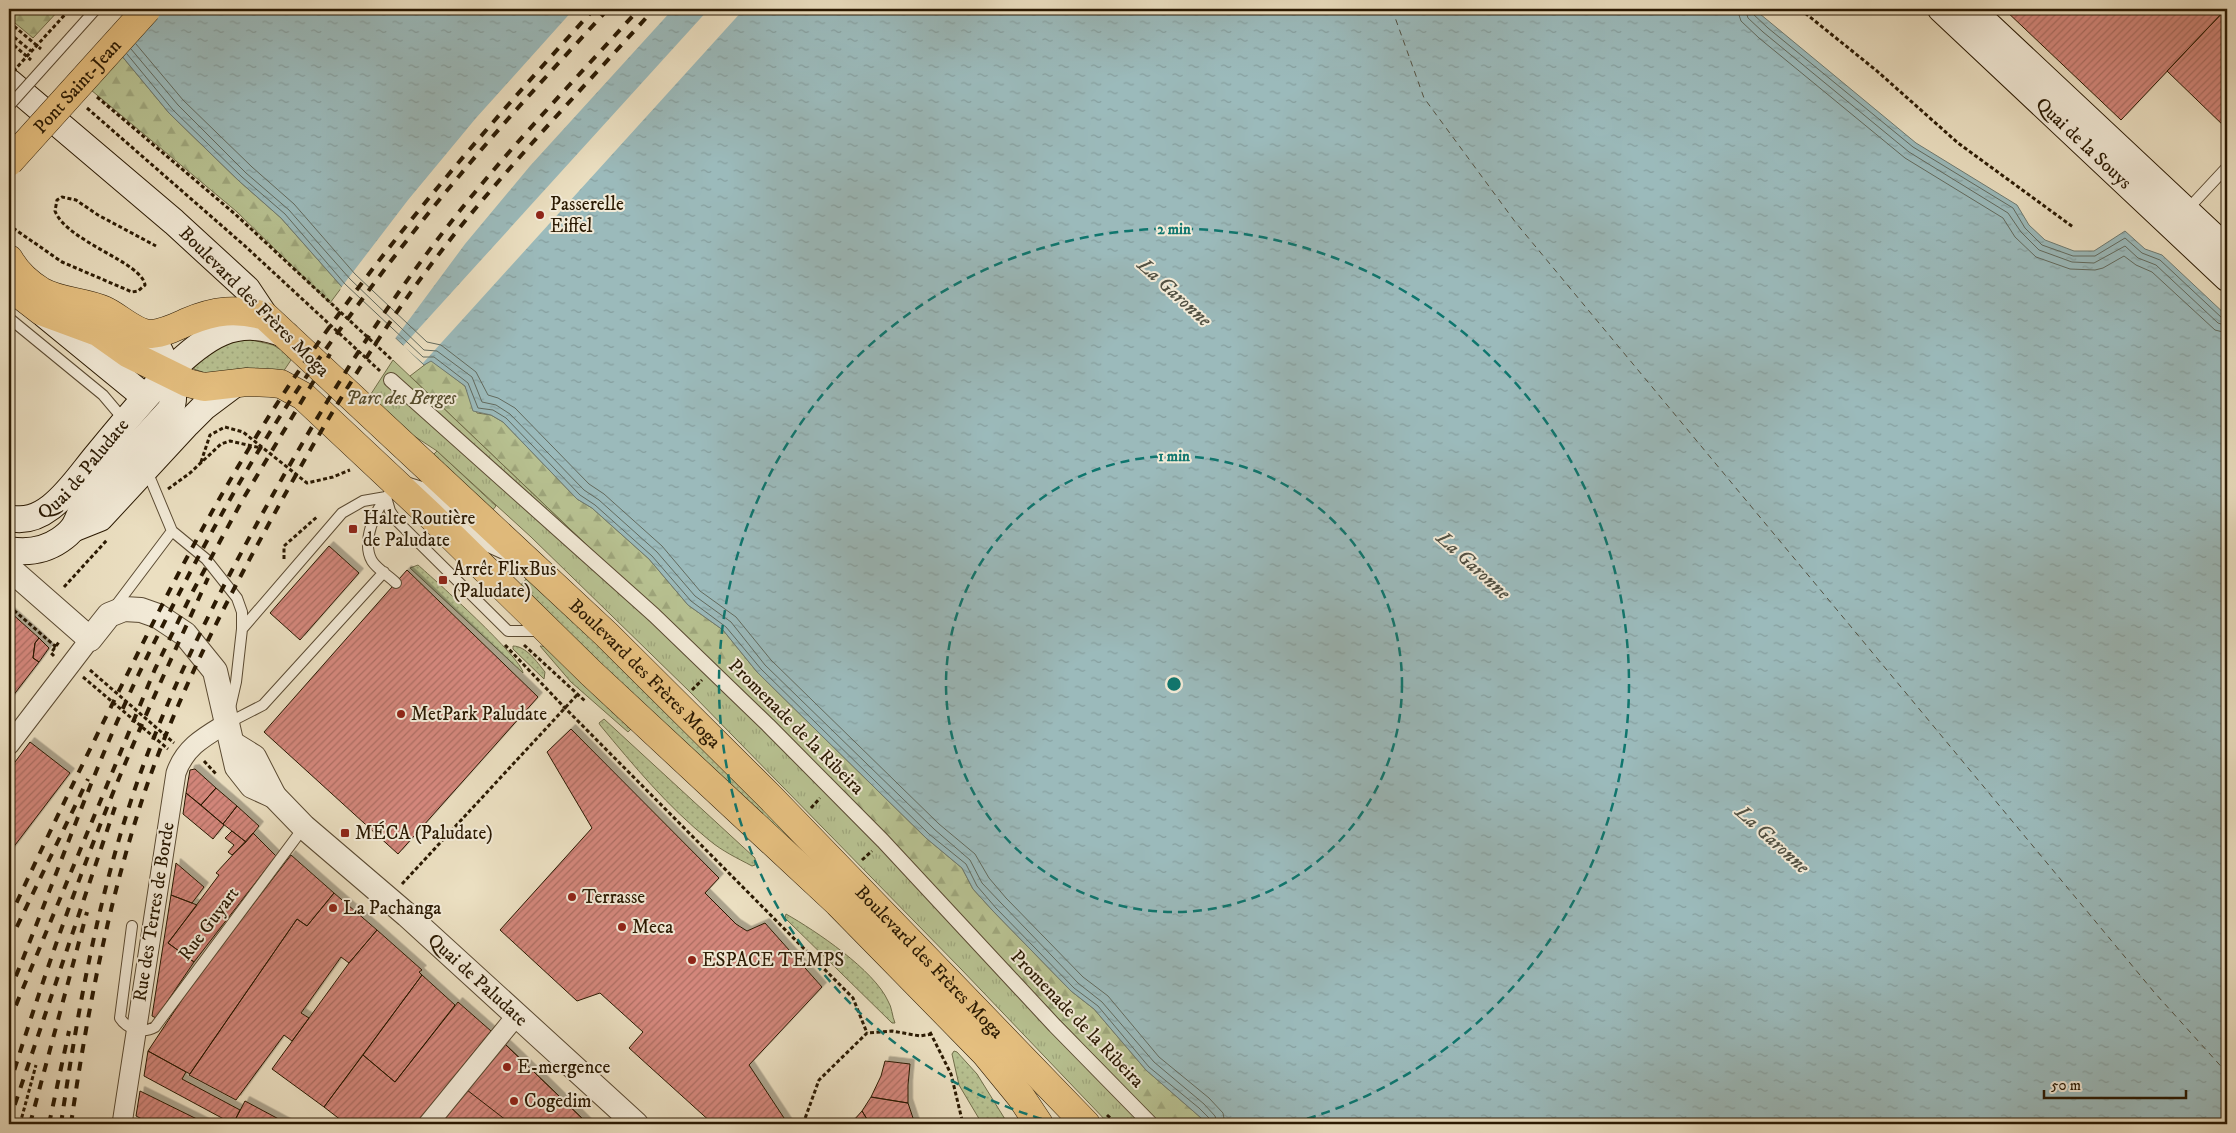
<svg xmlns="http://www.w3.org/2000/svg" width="2236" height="1133" viewBox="0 0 2236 1133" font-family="'IM FELL DW Pica',serif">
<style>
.grass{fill:url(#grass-dots);stroke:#716e4a}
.forest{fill:url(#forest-firs);stroke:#716e4a}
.park{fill:url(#park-tufts);stroke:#716e4a}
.water{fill:url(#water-ripples);stroke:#6e7a71}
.pier{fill:#ebdfc1}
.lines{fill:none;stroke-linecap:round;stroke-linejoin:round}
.shore{stroke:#626a5e;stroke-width:1}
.ferry{stroke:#525143;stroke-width:1;stroke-dasharray:6 5;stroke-linecap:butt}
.building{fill:url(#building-hatch);stroke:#2a1902;filter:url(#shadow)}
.service-casing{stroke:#5a4a32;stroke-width:12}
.pedestrian-casing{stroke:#5a4a32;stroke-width:16}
.minor-casing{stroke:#5a4a32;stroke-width:21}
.tertiary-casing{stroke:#5a4a32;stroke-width:26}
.secondary-casing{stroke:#2a1902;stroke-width:28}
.primary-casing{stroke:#2a1902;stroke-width:29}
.path{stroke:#2a1902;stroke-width:3;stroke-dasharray:4 2.5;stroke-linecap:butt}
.service{stroke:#f2ead7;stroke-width:10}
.pedestrian{stroke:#f2ead7;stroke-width:14}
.minor{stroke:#f2ead7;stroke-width:19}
.tertiary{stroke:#f2ead7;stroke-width:24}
.secondary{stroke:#f2ead7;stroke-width:26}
.primary{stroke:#e6c080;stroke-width:28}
.rail{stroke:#2a1902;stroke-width:4;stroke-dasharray:9 9;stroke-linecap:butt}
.service-bridge-casing{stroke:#5a4a32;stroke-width:12;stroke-linecap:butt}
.primary-bridge-casing{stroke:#2a1902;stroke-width:29;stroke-linecap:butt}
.path-bridge{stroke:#2a1902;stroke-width:3;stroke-dasharray:4 2.5;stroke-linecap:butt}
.service-bridge{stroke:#f2ead7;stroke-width:10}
.primary-bridge{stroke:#e6c080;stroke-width:28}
.ring{fill:none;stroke:#0f766e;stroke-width:2.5;stroke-dasharray:9 6}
.poi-dot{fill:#8f2418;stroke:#f2ead7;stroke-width:2}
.labels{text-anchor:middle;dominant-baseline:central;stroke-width:4;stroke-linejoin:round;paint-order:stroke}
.street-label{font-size:19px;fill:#2a1902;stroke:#f2ead7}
.poi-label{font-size:19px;fill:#2a1902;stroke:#f2ead7;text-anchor:start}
.park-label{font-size:19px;font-style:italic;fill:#554c2d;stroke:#f2ead7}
.water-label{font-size:20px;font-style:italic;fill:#525143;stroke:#f2ead7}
.centre{fill:#0f766e;stroke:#f2ead7;stroke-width:2.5}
.ring-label{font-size:15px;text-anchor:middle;font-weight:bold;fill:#0f766e;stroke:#f2ead7;stroke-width:4;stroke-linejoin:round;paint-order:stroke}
</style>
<defs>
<pattern id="grass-dots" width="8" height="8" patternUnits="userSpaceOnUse" patternTransform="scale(1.25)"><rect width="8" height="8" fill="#b8c292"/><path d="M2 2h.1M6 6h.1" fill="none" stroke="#9ea67c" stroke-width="1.8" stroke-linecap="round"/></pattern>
<pattern id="forest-firs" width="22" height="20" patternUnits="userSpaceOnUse" patternTransform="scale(1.25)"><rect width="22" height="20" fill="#b8c292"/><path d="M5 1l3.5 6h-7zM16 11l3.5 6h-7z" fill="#9ea67c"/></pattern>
<pattern id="park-tufts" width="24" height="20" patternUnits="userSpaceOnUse" patternTransform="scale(1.25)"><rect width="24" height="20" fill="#b8c292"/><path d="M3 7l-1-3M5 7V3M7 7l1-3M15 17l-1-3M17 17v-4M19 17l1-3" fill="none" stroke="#9ea67c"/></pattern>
<pattern id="water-ripples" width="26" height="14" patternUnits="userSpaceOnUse" patternTransform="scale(1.25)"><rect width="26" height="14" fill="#9bbabb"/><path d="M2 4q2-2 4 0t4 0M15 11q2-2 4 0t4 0" fill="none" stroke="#869f9f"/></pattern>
<pattern id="building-hatch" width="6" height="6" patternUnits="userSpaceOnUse" patternTransform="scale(1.25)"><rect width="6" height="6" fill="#d4877c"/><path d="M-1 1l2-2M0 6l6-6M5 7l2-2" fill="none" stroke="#ac6e63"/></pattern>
<filter id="shadow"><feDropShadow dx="4.5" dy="-4.5" stdDeviation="0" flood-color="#0004"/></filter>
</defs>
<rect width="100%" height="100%" fill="#ebdfc1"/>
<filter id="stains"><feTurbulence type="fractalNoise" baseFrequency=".004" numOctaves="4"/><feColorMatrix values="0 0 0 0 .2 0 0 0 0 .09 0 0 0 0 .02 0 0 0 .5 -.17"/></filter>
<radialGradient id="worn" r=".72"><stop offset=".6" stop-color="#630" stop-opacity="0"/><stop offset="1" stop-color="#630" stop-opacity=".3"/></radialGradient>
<!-- grass -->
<path class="grass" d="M248 339 273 345 293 357 281 375 246 368 208 374 194 369 193 365 221 344Z
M437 451 496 506 491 512 430 458Z
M418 565C435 580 522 658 523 673L410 568Z
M528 577 539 582 896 939 517 589Z
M513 646C526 646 537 662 545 672L544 679 513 649Z
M540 646 550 647 633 727 628 732 571 682Z
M604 719 755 858V865L752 866C737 858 722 851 709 840 668 807 634 766 600 725L599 723Z
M786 914C816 931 874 970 888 1001 892 1007 892 1016 895 1023H892L785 918Z
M954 1051 957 1052 977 1074 1008 1124H983L981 1122 959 1085 952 1054Z"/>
<!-- forest -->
<path class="forest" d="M9 9H60L33 38 9 18Z
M121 55 169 113 239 181 281 218 342 287 330 303 236 211 91 90Z
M431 360 465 386 477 413 491 415 503 422 577 499 592 508 649 559 688 605 723 630 757 672 926 838 962 868 973 889 993 911 1071 991 1094 1009 1146 1070 1208 1124H1160L950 906 660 615 410 376Z"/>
<!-- park -->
<path class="park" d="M393 360 660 615 950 906 1160 1124H1109L961 969 690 692 531 537 437 451 405 430 369 397Z"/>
<!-- water -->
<path class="water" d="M74 9H1754L1916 143 2017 205 2029 225 2045 240 2074 251H2094L2125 231 2145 249 2162 255 2227 316V1124H1208L1146 1070 1094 1009 1071 991 993 911 973 889 962 868 926 838 757 672 723 630 688 605 649 559 592 508 577 499 503 422 491 415 473 411 465 386 431 361 424 365 342 287 281 218 239 181 169 113 121 55Z"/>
<!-- pier -->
<path class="pier" d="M71 9H163L120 57Z
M574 9H673L530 166 465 244 394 340 340 289 408 200 476 118Z
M709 9H744L423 363 403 346Z"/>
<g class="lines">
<!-- shore -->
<path class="shore" d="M1737 9 1741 21 1759 38 1905 158 2003 218 2015 237 2036 257 2070 269 2095 270 2103 268 2124 256 2136 265 2152 272 2215 330 2227 333
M1745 9 1748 18 1763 32 1909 152 2008 213 2021 232 2039 250 2072 262 2094 263 2125 246 2138 258 2156 265 2218 323 2227 326
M1751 9 1753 14 1768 28 1913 147 2013 208 2025 228 2042 245 2073 256H2095L2125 238 2142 253 2160 260 2222 318 2227 319
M136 44 183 100 252 167 294 204 355 274 427 342 441 345 476 372 488 395 498 398 515 408 589 484 604 494 662 546 700 591 736 617 771 660 939 824 975 854 989 878 1006 898 1083 977 1108 996 1159 1057 1209 1098 1223 1113 1225 1124
M131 49 178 105 246 173 289 210 350 279 424 350 437 351 472 377 482 402 496 405 510 414 584 490 599 500 657 552 695 596 731 622 765 665 934 829 970 860 982 883 1001 903 1078 983 1102 1002 1154 1062 1204 1104 1215 1116 1218 1124
M127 54 173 110 242 177 285 214 345 284 423 357H434L468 383 478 408 493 410 506 418 580 495 595 505 652 556 691 601 726 627 761 669 929 834 966 864 977 886 996 908 1074 988 1098 1006 1149 1067 1199 1108 1210 1119 1211 1124"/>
<!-- ferry -->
<path class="ferry" d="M1392 9 1424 98 1516 223 2154 992 2227 1073"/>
</g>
<!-- building -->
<path class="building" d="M2004 9H2226L2121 120Z
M2226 9H2227V129L2167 71Z
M329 546 359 573 300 640 270 613Z
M407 570 538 697 398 854 264 732Z
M9 611 39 638 35 643 33 658 39 662 9 701Z
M39 638 49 648 39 662 33 658 35 643Z
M571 729 719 878 705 893 736 924 747 931 765 923 822 987 749 1065 788 1124H713L629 1048 643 1032 600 993 577 1001 500 930 592 828 547 752Z
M30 742 70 773 9 853V770Z
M195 769 216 788 201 805 186 793 190 770Z
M216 788 237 806 223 824 201 805Z
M186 793 224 825 213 839 183 814Z
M237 806 259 826 246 842 223 824Z
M232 831 246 842 232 855 228 852 234 845 225 838Z
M253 833 276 856 194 962 168 943 219 875 216 873Z
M291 855 334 893 307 926 297 919 190 1074 148 1051 195 980Z
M176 863 204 887 192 903 171 895Z
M334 893 377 930 349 963 341 957 301 1013 309 1018 292 1041 284 1035 236 1100 189 1075 297 919 307 926Z
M171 895 197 905 168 943 194 962 156 1018 152 1016Z
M377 930 422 970 419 972 422 975 324 1107 272 1069 349 963Z
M422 975 455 1005 395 1082 363 1055Z
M458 1002 491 1031 416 1124H346L324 1107 363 1055 395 1082Z
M505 1044 588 1124H440Z
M505 1044 588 1124H511L467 1090Z
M148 1051 186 1072 182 1079 240 1110 233 1124 144 1076Z
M885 1061 910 1064 908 1085V1103L871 1097 881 1076Z
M140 1091 207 1124H152L136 1116Z
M871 1097 908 1103 915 1124H870L862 1111Z
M245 1101 288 1124H233Z
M862 1111 870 1124H849L854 1120Z"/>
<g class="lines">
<!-- service casing -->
<g class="service-casing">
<path id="service" d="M2187 210 2227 167
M9 318 103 395 125 421
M147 471 172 531 206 559 237 598 242 612V629L236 682 230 708
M406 482 422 487 484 545 508 556
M388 495C375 510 361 542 372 561 377 569 389 576 396 583
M114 608 172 531
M242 629 342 513 363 501 386 497 390 511 396 520 508 631H541
M228 723 263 705 384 572
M132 926 120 1018C127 1029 143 1034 155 1027L304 827"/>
</g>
<!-- pedestrian casing -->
<g class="pedestrian-casing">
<path id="pedestrian" d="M391 380 654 615 768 725 883 841 1055 1026 1151 1124"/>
</g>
<!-- minor casing -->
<g class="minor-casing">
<path id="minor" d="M9 745 90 639
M122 1124 176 773C185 747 204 737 227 723
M428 1124 517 1015"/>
</g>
<!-- tertiary casing -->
<g class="tertiary-casing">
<g id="tertiary">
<path id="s1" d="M9 568 90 639 109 615 124 609 141 610 158 616 185 634 215 671 237 767 252 786 274 796 304 827 407 915 636 1124"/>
<path d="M233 744 254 757 274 796"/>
</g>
</g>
<!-- secondary casing -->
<g class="secondary-casing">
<g id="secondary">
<path id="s2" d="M1941 9 2227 278"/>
<path d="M1971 9 2227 249"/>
<path d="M9 82 174 222 247 289 265 316"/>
<path d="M45 315 145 397"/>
<path id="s3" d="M9 518C25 522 38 517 51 507 69 493 82 473 97 455 120 427 143 399 169 372 204 338 236 313 286 335"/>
<path d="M75 528 100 518 187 424 204 407 236 383"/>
<path d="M9 550C27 553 44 551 60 540 81 526 75 517 88 501 114 470 143 440 170 410 181 391 160 350 150 334"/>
</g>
</g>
<!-- primary casing -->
<g class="primary-casing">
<g id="primary">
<path id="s4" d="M9 259C17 273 28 283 41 291 60 302 84 301 104 310 118 316 135 334 151 334 164 333 176 327 187 322 215 310 237 308 265 316L606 634 769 796 1086 1124"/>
<path d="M23 297 41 311 98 332 129 354 188 383 204 387 247 382 271 383 281 384 303 396 431 516 591 673 838 903 985 1053 1021 1097 1039 1124"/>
</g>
</g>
<!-- path -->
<path class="path" d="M1800 9 1877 71 1958 143 2073 227
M9 22 41 49
M9 33 31 51
M9 41 31 60
M97 97 235 214 391 359
M87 108 245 246 380 371
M13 228 62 262 132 292 138 291 145 285C142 262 67 242 55 211L57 200 62 197 76 200 98 215 156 246
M201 462 210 435 225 427 243 432 307 483 333 477 350 470
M168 489 190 473 221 444 230 441 261 448
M284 559V546L318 516
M64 587 107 540
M9 606 56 647
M505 645 564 707 853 998 867 1033
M524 645 585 701
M54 656 51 653 59 642
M90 670 174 743
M83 677 168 749
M692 690 702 680
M204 761 217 775
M811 808 820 798
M862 860 872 851
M402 884 577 695
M930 1032 951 1074 963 1124
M1107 1115 1117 1124
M20 1124 36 1065
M803 1124 819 1080 867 1033 892 1031 920 1036 932 1034"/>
<!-- service -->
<use href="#service" class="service"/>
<!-- pedestrian -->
<use href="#pedestrian" class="pedestrian"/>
<!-- minor -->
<use href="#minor" class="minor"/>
<!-- tertiary -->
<use href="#tertiary" class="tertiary"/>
<!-- secondary -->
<use href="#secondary" class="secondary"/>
<!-- primary -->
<use href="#primary" class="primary"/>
<!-- rail -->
<path class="rail" d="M9 919C51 828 95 738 140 649 183 562 229 477 282 396 374 256 482 132 594 9
M9 943 88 779
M9 993C55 882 93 767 146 659 197 556 252 453 318 360 363 297 410 234 460 175 507 118 558 64 608 9
M9 1022 155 669 193 591 243 499 330 354
M9 1087C42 981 79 874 122 771 149 706 179 642 208 578
M9 1122 115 807
M30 1124 87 912
M49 1124 69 1031
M61 1124C78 1008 99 891 138 780 170 689 214 602 260 518 315 418 374 321 444 231 504 153 573 82 639 9
M71 1124C87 1012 109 899 145 791 176 700 220 613 266 529 322 426 381 327 453 236 516 157 587 84 654 9"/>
<!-- service-bridge casing -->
<g class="service-bridge-casing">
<path id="service-bridge" d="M9 106 96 9"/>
</g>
<!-- primary-bridge casing -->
<g class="primary-bridge-casing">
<g id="primary-bridge">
<path id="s5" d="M9 162 147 9"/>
</g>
</g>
<!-- path-bridge -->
<path class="path-bridge" d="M9 76 70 9"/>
<!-- service-bridge -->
<use href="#service-bridge" class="service-bridge"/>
<!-- primary-bridge -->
<use href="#primary-bridge" class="primary-bridge"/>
</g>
<!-- distance rings -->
<g class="ring">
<circle cx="1174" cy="684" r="228"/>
<path d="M1056 1123A455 455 0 1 1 1292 1123"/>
</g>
<!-- markers -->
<g class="poi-dot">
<circle cx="540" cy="215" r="5"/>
<rect x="348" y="524" width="10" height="10" rx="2.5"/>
<rect x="438" y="575" width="10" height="10" rx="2.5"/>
<circle cx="401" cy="714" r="5"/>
<rect x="340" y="828" width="10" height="10" rx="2.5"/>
<circle cx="572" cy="897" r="5"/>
<circle cx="333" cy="908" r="5"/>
<circle cx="622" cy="927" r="5"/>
<circle cx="692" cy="960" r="5"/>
<circle cx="507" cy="1067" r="5"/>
<circle cx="514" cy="1101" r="5"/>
</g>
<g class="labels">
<!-- street labels -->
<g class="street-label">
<text stroke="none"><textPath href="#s5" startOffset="102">Pont Saint-Jean</textPath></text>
<text stroke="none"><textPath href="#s2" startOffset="196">Quai de la Souys</textPath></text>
<text transform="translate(254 302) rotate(45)">Boulevard des Frères Moga</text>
<text stroke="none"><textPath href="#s3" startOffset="95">Quai de Paludate</textPath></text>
<text stroke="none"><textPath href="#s4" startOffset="805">Boulevard des Frères Moga</textPath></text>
<text transform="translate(796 727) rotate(45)">Promenade de la Ribeira</text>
<text transform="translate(154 912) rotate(-81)">Rue des Terres de Borde</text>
<text transform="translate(209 924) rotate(-53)">Rue Guyart</text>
<text stroke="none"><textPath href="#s4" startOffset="1210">Boulevard des Frères Moga</textPath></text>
<text stroke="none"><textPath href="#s1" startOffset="691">Quai de Paludate</textPath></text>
<text transform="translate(1077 1019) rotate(46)">Promenade de la Ribeira</text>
</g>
<!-- poi labels -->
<g class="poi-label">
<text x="550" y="204">Passerelle<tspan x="550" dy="22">Eiffel</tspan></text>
<text x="363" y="518">Halte Routière<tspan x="363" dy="22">de Paludate</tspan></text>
<text x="453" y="569">Arrêt FlixBus<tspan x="453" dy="22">(Paludate)</tspan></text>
<text x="411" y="714">MetPark Paludate</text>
<text x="355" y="833">MÉCA (Paludate)</text>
<text x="582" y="897">Terrasse</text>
<text x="343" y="908">La Pachanga</text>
<text x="632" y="927">Meca</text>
<text x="702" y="960">ESPACE TEMPS</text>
<text x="517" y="1067">E-mergence</text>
<text x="524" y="1101">Cogedim</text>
</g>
<!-- park labels -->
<g class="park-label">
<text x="401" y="398">Parc des Berges</text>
</g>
<!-- water labels -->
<g class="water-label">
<text transform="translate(1174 293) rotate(42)">La Garonne</text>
<text transform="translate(1473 566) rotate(42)">La Garonne</text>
<text transform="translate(1772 840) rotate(42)">La Garonne</text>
</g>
</g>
<circle cx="1174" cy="684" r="8" class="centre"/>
<g class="ring-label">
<text x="1174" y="234">2 min</text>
<text x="1174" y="461">1 min</text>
</g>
<!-- margin -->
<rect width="2236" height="1133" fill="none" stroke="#ebdfc1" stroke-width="30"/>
<rect x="10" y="10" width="2216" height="1113" fill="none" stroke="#2a1902" stroke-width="2.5"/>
<rect x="15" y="15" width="2206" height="1103" fill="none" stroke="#2a1902"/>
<!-- scale -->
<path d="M2044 1090v8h142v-8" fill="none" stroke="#2a1902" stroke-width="2.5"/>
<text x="2051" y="1090" font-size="15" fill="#2a1902" stroke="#f2ead7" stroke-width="4" paint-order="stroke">50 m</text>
<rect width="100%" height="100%" filter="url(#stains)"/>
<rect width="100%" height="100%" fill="url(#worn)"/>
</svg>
